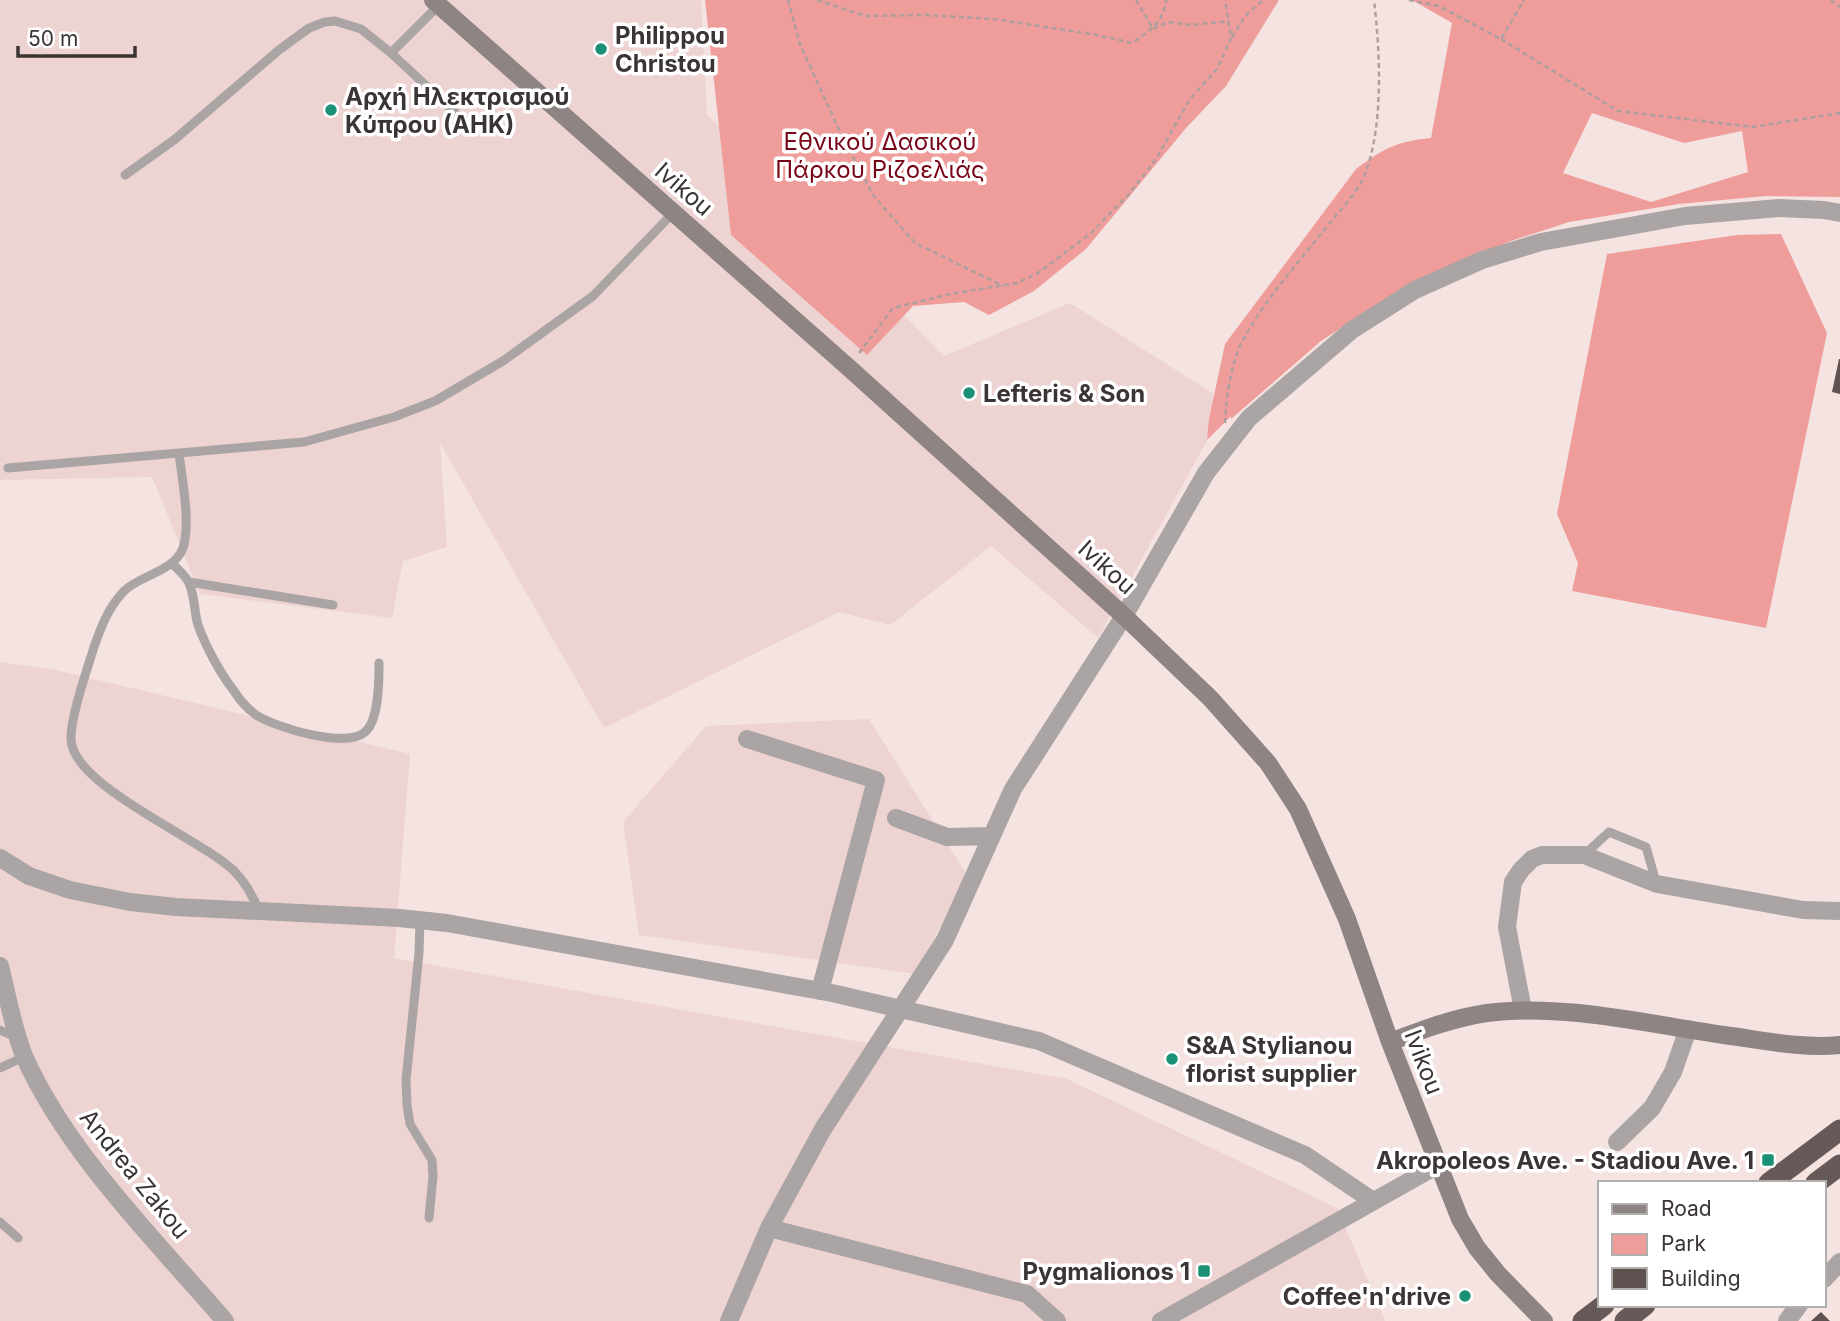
<svg xmlns="http://www.w3.org/2000/svg" width="1840" height="1321" viewBox="0 0 1840 1321" font-family="Inter,sans-serif">
<style>
.built{fill:#edd4d2}
.green{fill:#ef9d9a;fill-rule:evenodd}
.building{fill:#5f5150}
.lines{fill:none;stroke-linecap:round;stroke-linejoin:round}
.path{stroke:#ad9f9e;stroke-width:2.5;stroke-dasharray:5 3.5;stroke-linecap:butt}
.lane{stroke:#aba4a4;stroke-width:9}
.street{stroke:#aba4a4;stroke-width:18}
.secondary{stroke:#8e8483;stroke-width:18}
.highway{stroke:#675958;stroke-width:21}
.poi-dot{fill:#1a9176;stroke:#fff;stroke-width:2.5}
.labels{text-anchor:middle;dominant-baseline:central;stroke-width:7;stroke-linejoin:round;paint-order:stroke}
.poi-label{font-size:24px;font-weight:bold;fill:#3b3434;stroke:#fff;text-anchor:start}
.park-label{font-size:24px;fill:#770518;stroke:#fff}
.street-label{font-size:24px;fill:#3b3434;stroke:#fff}
</style>
<rect width="100%" height="100%" fill="#f4e3e1"/>
<!-- built -->
<path class="built" d="M0 0H701L707 114 944 356 1070 303 1228 403 1098 638 991 546 890 625 839 612 604 728 440 443 447 547 403 561 392 618 200 594 152 477 0 480Z
M0 662 56 670 410 754 394 958 1067 1079 1337 1208 1385 1321H0Z
M869 719 967 875 916 974 639 935 623 822 706 726Z"/>
<!-- green -->
<path class="green" d="M705 0H1279L1226 86 1186 128 1086 249 1034 291 989 315 964 302 913 306 867 355 731 235Z
M1412 0H1840V197L1766 196 1679 204 1569 222 1511 241 1439 272 1347 324 1321 341 1231 419V416L1207 440 1209 419 1225 344 1356 169C1385 148 1395 142 1431 138L1452 23ZM1592 113 1684 143 1742 131 1748 172 1651 202 1563 173Z
M1781 234 1827 333 1766 628 1572 591 1578 563 1557 514 1607 254 1737 235Z"/>
<!-- building -->
<path class="building" d="M1839 359H1840V394L1832 392Z
M1821 1312 1830 1321H1811Z"/>
<g class="lines">
<!-- path -->
<path class="path" d="M788 0 800 44 841 134 873 195 915 243 1003 286
M817 0 865 16 926 15 994 19 1097 35 1132 43C1150 31 1164 22 1166 0
M1136 0 1153 29 1168 22 1191 25 1229 21
M1409 0 1439 6 1501 39 1524 0
M1831 0 1840 7
M1232 37 1245 16 1263 0
M1501 39 1618 111 1753 127 1840 113
M859 353 893 308 950 294 1017 283 1038 273 1091 233 1129 194 1156 159 1190 99 1217 69 1231 38 1225 0
M1225 423C1226 398 1231 362 1243 340 1265 300 1296 265 1325 229 1338 212 1357 194 1365 174 1384 125 1380 51 1374 0"/>
<!-- lane -->
<path class="lane" d="M391 53 439 5
M125 175 174 140 279 50 309 28 325 22 335 21 361 29 391 53 463 120
M179 453C182 480 191 523 183 548 174 572 140 575 124 591 108 608 101 627 94 647 87 670 70 718 71 740 74 787 200 838 234 871 246 883 253 896 259 911
M8 468 304 442 394 417 435 401 503 361 593 296 674 212
M172 563C177 569 186 576 189 583 195 596 194 612 198 625 206 647 220 673 234 691 239 699 248 709 256 715 275 727 350 751 367 730 379 717 379 680 379 663
M189 582 333 605
M1584 855 1609 832 1646 847 1656 882
M420 920 419 953 406 1080 407 1105 410 1124 432 1160 433 1176 429 1218
M0 1030 18 1038
M0 1068 24 1057
M0 1222 18 1238"/>
<!-- street -->
<path class="street" d="M747 739 876 780 820 991
M896 818 947 837 991 836
M0 858 29 876 70 890 130 902 176 907 399 918 447 923 832 993 1039 1041 1305 1155 1373 1201
M0 966C7 994 14 1033 25 1058 68 1154 157 1242 225 1321
M1523 1010 1507 927 1513 882 1521 870 1532 859 1542 855H1584L1657 884 1803 910 1840 911
M1617 1142 1652 1108 1673 1072 1688 1029
M769 1228 1027 1294 1057 1321
M1824 1279 1840 1262
M729 1321 769 1228 823 1129 945 940 1013 789 1124 616 1206 473 1249 418 1352 330 1415 290 1482 260 1541 242 1685 216 1779 208 1824 210 1840 213
M1161 1321 1438 1165
M1787 1321 1799 1305"/>
<!-- secondary -->
<path class="secondary" d="M433 0 848 367 1124 616 1210 698 1268 763 1298 809 1347 919 1390 1042 1460 1219 1477 1248 1498 1274 1544 1321
M1390 1042C1422 1030 1453 1018 1487 1013 1563 1003 1648 1024 1724 1035 1762 1040 1802 1049 1840 1045"/>
<!-- highway -->
<path class="highway" d="M1769 1183 1840 1130
M1816 1183 1840 1165
M1583 1321 1604 1305
M1625 1321 1645 1305"/>
</g>
<!-- markers -->
<g class="poi-dot">
<circle cx="601" cy="49" r="7"/>
<circle cx="331" cy="110" r="7"/>
<circle cx="969" cy="393" r="7"/>
<circle cx="1172" cy="1059" r="7"/>
<rect x="1761" y="1153" width="14" height="14" rx="3.5"/>
<rect x="1197" y="1264" width="14" height="14" rx="3.5"/>
<circle cx="1465" cy="1296" r="7"/>
</g>
<g class="labels">
<!-- poi labels -->
<g class="poi-label">
<text x="615" y="35">Philippou<tspan x="615" dy="28">Christou</tspan></text>
<text x="345" y="96">Αρχή Ηλεκτρισμού<tspan x="345" dy="28">Κύπρου (ΑΗΚ)</tspan></text>
<text x="983" y="393">Lefteris &amp; Son</text>
<text x="1186" y="1045">S&amp;A Stylianou<tspan x="1186" dy="28">florist supplier</tspan></text>
<text x="1754" y="1160" text-anchor="end">Akropoleos Ave. - Stadiou Ave. 1</text>
<text x="1190" y="1271" text-anchor="end">Pygmalionos 1</text>
<text x="1451" y="1296" text-anchor="end">Coffee'n'drive</text>
</g>
<!-- park labels -->
<g class="park-label">
<text x="880" y="141">Εθνικού Δασικού<tspan x="880" dy="28">Πάρκου Ριζοελιάς</tspan></text>
</g>
<!-- street labels -->
<g class="street-label">
<text transform="translate(684 189) rotate(41)">Ivikou</text>
<text transform="translate(1107 567) rotate(42)">Ivikou</text>
<text transform="translate(1424 1062) rotate(69)">Ivikou</text>
<text transform="translate(135 1174) rotate(51)">Andrea Zakou</text>
</g>
</g>
<!-- legend -->
<rect x="1598" y="1181" width="228" height="126" fill="#ffffff" stroke="#b1aeae" stroke-width="2"/>
<rect x="1612" y="1204" width="35" height="10" fill="#8e8483" stroke="#b1aeae" stroke-width="2"/>
<text x="1661" y="1216" font-size="21" fill="#3b3434">Road</text>
<rect x="1612" y="1234" width="35" height="21" fill="#ef9d9a" stroke="#b1aeae" stroke-width="2"/>
<text x="1661" y="1251" font-size="21" fill="#3b3434">Park</text>
<rect x="1612" y="1268" width="35" height="21" fill="#5f5150" stroke="#b1aeae" stroke-width="2"/>
<text x="1661" y="1286" font-size="21" fill="#3b3434">Building</text>
<!-- scale -->
<path d="M18 46v10h117v-10" fill="none" stroke="#3b3434" stroke-width="3.5"/>
<text x="28" y="46" font-size="21" fill="#3b3434" stroke="#ffffff" stroke-width="5" paint-order="stroke">50 m</text>
</svg>
